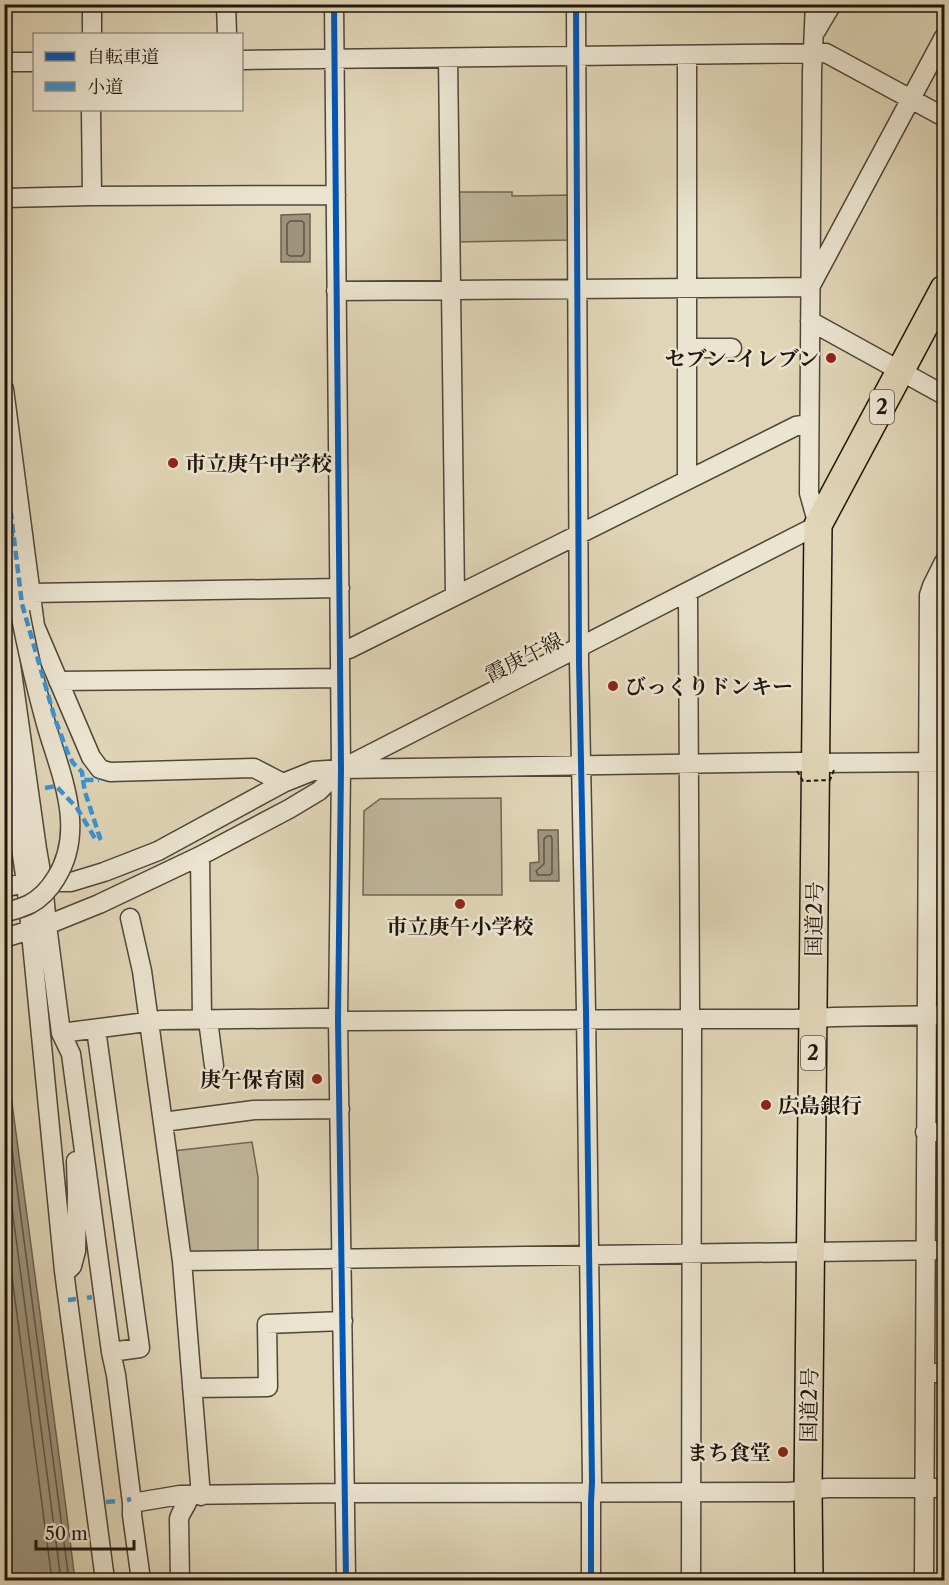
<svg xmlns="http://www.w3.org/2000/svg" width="949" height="1585" viewBox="0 0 949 1585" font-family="'Libre Caslon Text','Noto Serif JP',serif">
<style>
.green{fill:#bfb59a;stroke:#6f6654;stroke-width:1.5}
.water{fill:#9e947d;stroke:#6b6250;stroke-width:1.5}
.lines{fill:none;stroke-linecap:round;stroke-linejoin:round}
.shore{stroke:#5e5545;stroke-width:1.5}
.minor-casing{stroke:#4f4638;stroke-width:21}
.highway-casing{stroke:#1f160d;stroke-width:30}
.minor{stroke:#ebe4d0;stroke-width:18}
.highway{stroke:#e0d5b7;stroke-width:27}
.minor-bridge-casing{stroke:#4f4638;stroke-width:21;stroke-linecap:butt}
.path-bridge{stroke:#1f160d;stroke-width:2;stroke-dasharray:4.5 3;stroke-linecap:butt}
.minor-bridge{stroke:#ebe4d0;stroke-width:18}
.quiet{stroke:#3a93d2;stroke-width:4.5;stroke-dasharray:9 4.5;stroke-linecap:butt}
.cycleway-casing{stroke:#ebe4d0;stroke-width:10}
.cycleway{stroke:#0057b8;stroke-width:6}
.poi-dot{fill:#8f2418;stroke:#ebe4d0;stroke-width:2}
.labels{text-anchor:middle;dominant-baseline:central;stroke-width:5;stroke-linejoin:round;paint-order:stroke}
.shield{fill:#ebe4d0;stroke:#5c5448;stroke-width:1.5}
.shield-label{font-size:20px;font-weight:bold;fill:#1f160d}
.poi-label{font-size:21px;font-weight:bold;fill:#1f160d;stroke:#ebe4d0;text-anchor:end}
.street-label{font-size:21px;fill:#1f160d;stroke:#ebe4d0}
</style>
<rect width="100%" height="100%" fill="#e0d5b7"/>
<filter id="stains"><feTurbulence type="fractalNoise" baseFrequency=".00333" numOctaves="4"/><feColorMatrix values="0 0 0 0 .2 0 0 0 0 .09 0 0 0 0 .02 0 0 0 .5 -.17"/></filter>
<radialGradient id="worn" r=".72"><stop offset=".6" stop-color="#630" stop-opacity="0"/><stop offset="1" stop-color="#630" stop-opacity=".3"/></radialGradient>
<!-- green -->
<path class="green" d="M455 192H512V196L570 195 571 240 456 242Z
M944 775V857H931L935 776Z
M501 798 502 895H363L364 811 380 799Z
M252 1142 258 1177V1254L194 1256 187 1251 173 1151Z"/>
<!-- water -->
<path class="water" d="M310 214V262H281V215Z
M538 830H558L559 881H530V863L539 862Z
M4 1043 66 1508 75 1580H5Z"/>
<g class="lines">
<!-- shore -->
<path class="shore" d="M290 221H302L304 223V253L302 256H290L287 254V224Z
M547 836H551L552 839V873L550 875H538L536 871 544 864V839Z
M4 1089 69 1580
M4 1147 61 1580
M4 1216 52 1580"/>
<!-- minor casing -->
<g class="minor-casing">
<path id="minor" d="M226 4 227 34
M334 4 341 769 338 1020 346 1580
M576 4 579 662 586 1011 592 1482 591 1502V1580
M816 31 832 4
M92 34V4
M448 58 455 596
M242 60 826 53 944 117
M4 62H34
M91 110 92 196
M4 198 92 196 336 195
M336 291 810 287 944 37
M810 321 944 395
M687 348H732
M4 389 35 626 91 757 100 769 110 772 254 768 283 783
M687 480V56
M4 535 20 612
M31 593 340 588
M688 593 690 1012 692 1025 691 1580
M4 615 37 849 43 883 47 925 61 1033
M340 649H349L796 426 809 424
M58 681 340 678
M4 735 26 882 64 1271 105 1580
M200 856 202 1019
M4 888 26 882H71L104 872 158 851 283 783 313 771 341 769 802 762 816 763 944 762
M130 918 142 971 182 1261 201 1496
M4 938 47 925 99 904 200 856 289 809 319 791 341 769 818 525 809 493 812 72 815 4
M209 1019V1028L214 1066
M96 1029 140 1348 111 1352
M163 1122 254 1110 340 1109
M925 1132H944
M182 1261 944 1250
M64 1271 68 1270 72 1266 76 1251 77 1193 76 1161
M925 1373H944
M192 1388 268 1387 267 1324 343 1321
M132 1503 180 1495 345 1493 789 1492 827 1488H944
M141 1580 132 1515V1503L116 1375 111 1352 71 1054 61 1033 162 1020 326 1018 345 1021 691 1019H795L834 1017 944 1015
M180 1580 179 1519C181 1510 188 1505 189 1496
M924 1580 929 595 932 586 944 562"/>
</g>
<!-- highway casing -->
<g class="highway-casing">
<path id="highway" d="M809 1580 808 1491 818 525 944 289"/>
</g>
<!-- minor -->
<use href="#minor" class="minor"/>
<!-- highway -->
<use href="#highway" class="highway"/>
<!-- minor-bridge casing -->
<g class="minor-bridge-casing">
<path id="minor-bridge" d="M4 913C13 910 22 908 30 904 41 898 50 888 56 878 87 829 60 773 46 724 36 687 27 650 20 612"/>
</g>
<!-- path-bridge -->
<path class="path-bridge" d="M797 771 803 781 830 780 834 770"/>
<!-- minor-bridge -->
<use href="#minor-bridge" class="minor-bridge"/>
<!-- quiet -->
<path class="quiet" d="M4 457 22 604 55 719 67 751 73 763 82 772 83 780H99
M45 788 56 786 77 808 96 840 100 838 85 792 83 780
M87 1298 92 1297
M68 1300 76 1299
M127 1500 131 1499
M106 1502 119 1501"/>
<!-- cycleway casing -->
<g class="cycleway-casing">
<path id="cycleway" d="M334 4 341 769 338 1020 346 1580
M576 4 579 662 586 1011 592 1482 591 1502V1580"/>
</g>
<!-- cycleway -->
<use href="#cycleway" class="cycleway"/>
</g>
<!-- markers -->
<g class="poi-dot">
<circle cx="831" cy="358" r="6"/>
<circle cx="173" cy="463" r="6"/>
<circle cx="613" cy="686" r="6"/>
<circle cx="460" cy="904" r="6"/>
<circle cx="317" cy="1079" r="6"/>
<circle cx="766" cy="1105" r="6"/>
<circle cx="783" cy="1452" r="6"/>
</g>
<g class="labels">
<!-- shield labels -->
<g class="shield">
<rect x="870" y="390" width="24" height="34" rx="4.5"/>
<rect x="801" y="1036" width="24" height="34" rx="4.5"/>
</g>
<g class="shield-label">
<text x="882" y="407">2</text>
<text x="813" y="1053">2</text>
</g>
<!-- poi labels -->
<g class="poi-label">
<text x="819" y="358">セブン-イレブン</text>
<text x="185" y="463" text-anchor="start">市立庚午中学校</text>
<text x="625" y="686" text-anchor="start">びっくりドンキー</text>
<text x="460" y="926" text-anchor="middle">市立庚午小学校</text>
<text x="305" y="1079">庚午保育園</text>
<text x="778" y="1105" text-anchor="start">広島銀行</text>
<text x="771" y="1452">まち食堂</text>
</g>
<!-- street labels -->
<g class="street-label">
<text transform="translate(524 657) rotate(-27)">霞庚午線</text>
<text transform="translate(814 919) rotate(-89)">国道2号</text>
<text transform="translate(809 1405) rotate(-89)">国道2号</text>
</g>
</g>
<!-- margin -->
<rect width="949" height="1585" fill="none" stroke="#e0d5b7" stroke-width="24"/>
<rect x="6" y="6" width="937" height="1573" fill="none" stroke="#1f160d" stroke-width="3"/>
<rect x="12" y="12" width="925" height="1561" fill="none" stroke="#1f160d" stroke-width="1.5"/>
<!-- legend -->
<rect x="33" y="33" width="210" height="78" fill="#ebe4d0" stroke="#999282" stroke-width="1.5"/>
<rect x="45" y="52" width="30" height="9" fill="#0057b8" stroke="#999282" stroke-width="1.5"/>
<text x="87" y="63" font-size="18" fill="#1f160d">自転車道</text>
<rect x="45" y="82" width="30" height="9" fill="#3a93d2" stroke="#999282" stroke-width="1.5"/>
<text x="87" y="93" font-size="18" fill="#1f160d">小道</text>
<!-- scale -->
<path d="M36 1540v9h98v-9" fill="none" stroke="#1f160d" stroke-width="3"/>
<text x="45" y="1540" font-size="18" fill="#1f160d" stroke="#ebe4d0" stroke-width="4.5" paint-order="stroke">50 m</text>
<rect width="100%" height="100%" filter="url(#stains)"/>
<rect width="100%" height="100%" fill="url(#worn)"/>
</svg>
